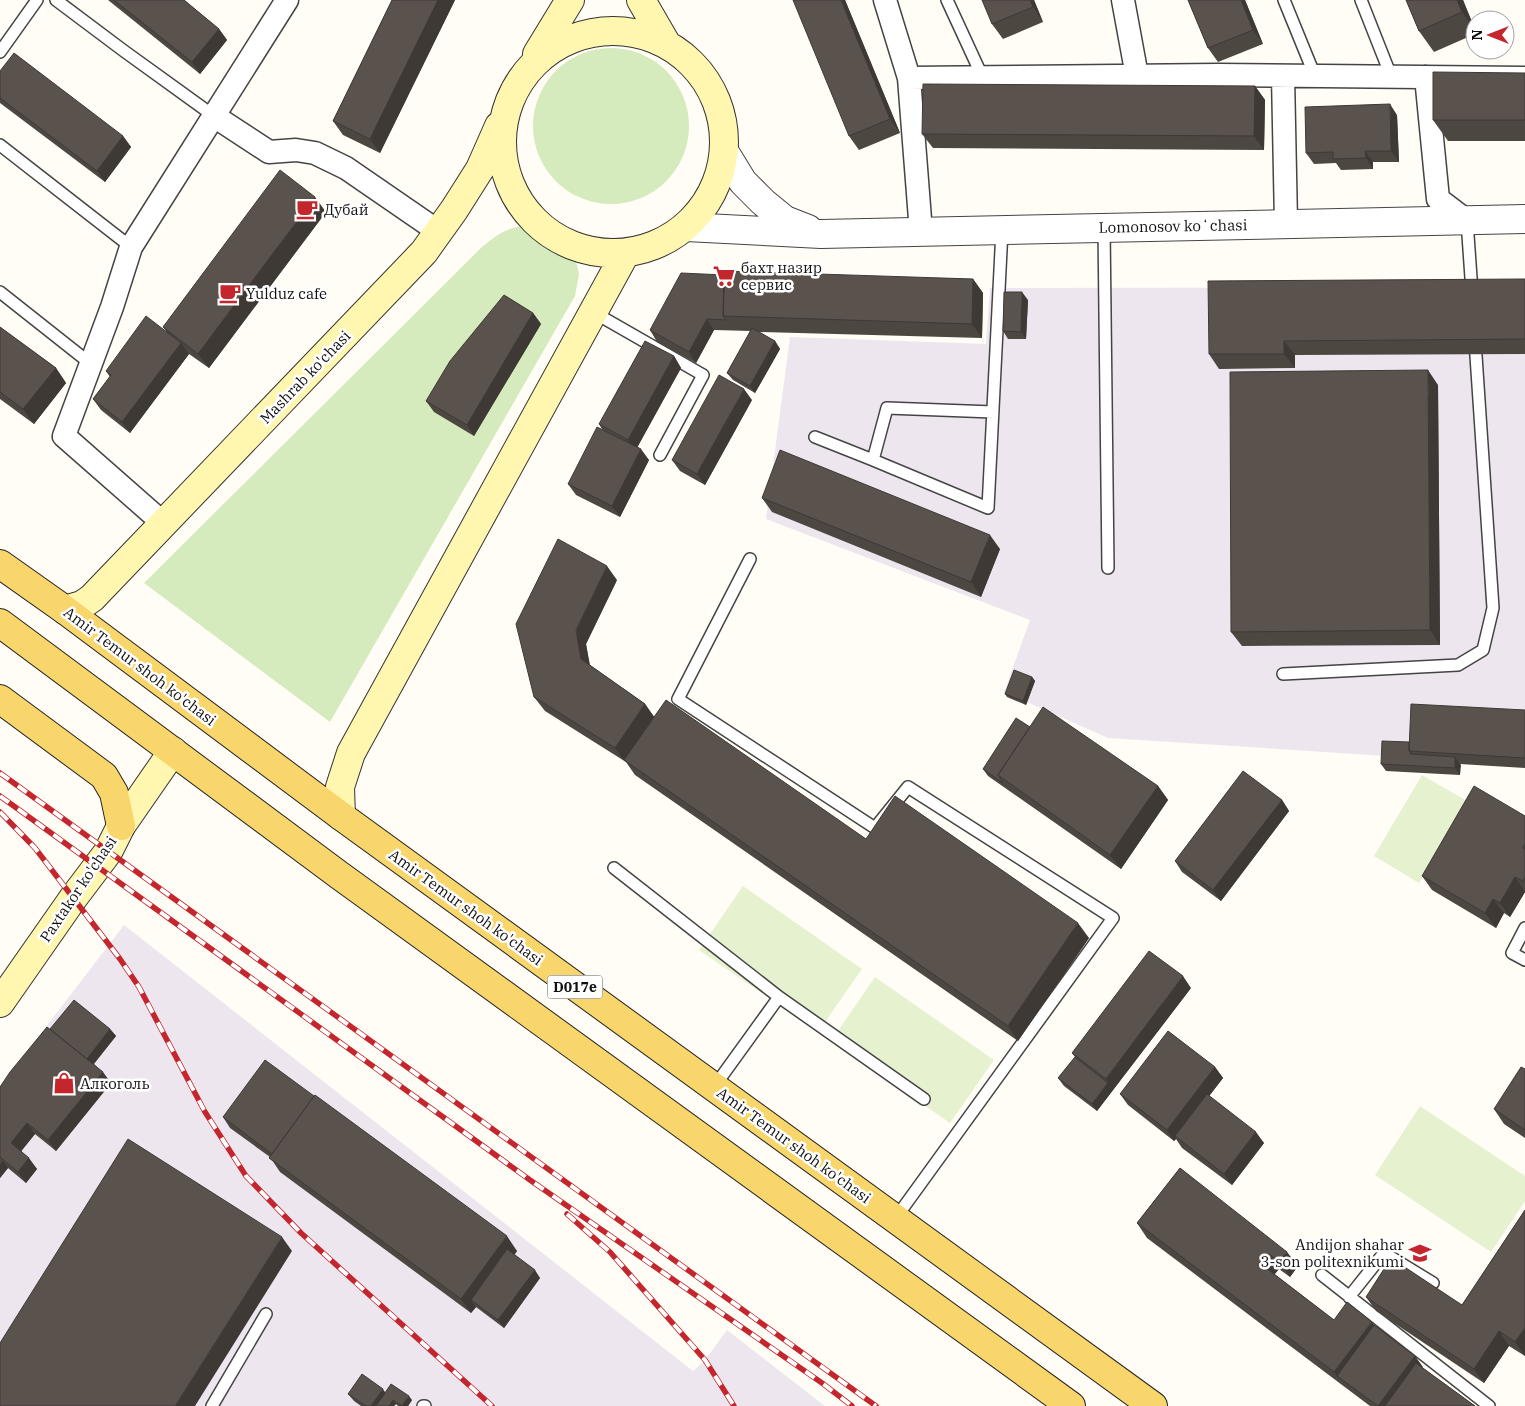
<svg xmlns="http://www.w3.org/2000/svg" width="1525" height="1406" viewBox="0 0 1525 1406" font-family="'IBM Plex Serif',serif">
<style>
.industrial{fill:#eee6ef}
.green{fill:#d5ebbd}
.pitch{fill:#e6f2cf}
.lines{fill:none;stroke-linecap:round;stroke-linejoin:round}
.service-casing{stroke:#444;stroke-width:14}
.minor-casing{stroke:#444;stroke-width:25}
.tertiary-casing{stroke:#444;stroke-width:30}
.secondary-casing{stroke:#333;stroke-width:30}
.primary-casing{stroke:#222;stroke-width:30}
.service{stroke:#fff;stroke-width:11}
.minor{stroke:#fff;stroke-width:22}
.tertiary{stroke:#fff;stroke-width:28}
.secondary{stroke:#fff6b0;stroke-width:28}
.primary{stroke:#f9d66b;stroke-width:28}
.rail-casing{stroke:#c4262e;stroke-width:5.5}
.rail{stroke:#fff;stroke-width:4;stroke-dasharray:11;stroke-linecap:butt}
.wall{fill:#4d4742}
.shaded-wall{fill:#3f3936}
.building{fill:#5a524d;stroke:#3f3936}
.labels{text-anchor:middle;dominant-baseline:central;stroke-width:5;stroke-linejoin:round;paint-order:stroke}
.shield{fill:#fff;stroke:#585858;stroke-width:1}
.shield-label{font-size:14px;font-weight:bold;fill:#111}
.poi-label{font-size:15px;fill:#111;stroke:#fff;text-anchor:start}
.street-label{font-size:15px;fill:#111;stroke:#fff}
</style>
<rect width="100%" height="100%" fill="#fffdf5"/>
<!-- industrial -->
<path class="industrial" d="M1525 287V765L1108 738 1004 692 1030 620 766 519 790 337 986 344 990 288Z
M124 925 693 1371 705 1360 727 1330 825 1406H0V1087Z"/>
<!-- green -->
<path class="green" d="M533 126a78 78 0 1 1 156 0a78 78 0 1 1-156 0Z
M532 225 549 231 563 243 575 257 579 274 575 296 330 722 144 583 483 246C502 231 508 227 532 225Z"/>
<!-- pitch -->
<path class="pitch" d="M1422 775 1467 801 1419 883 1374 856Z
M743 886 862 969 818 1032 699 950Z
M875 977 994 1060 950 1123 831 1041Z
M1420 1106 1525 1176V1201L1491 1252 1375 1175Z"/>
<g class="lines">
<!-- service casing -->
<g class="service-casing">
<path id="service" d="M56 0 124 51 214 116
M947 0 983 78
M1284 0 1315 76
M1361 0 1391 76
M0 52 37 0
M0 145 131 247
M1467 221 1472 292
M1104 228 1108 568
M0 292 91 364
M593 312 703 375 660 455
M993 412 887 408 873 460 988 508C993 415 997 323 1002 230
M815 437 873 460
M750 559 678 699 875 828 908 787 1113 918 895 1219
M1283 674 1458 665 1483 650 1493 608 1475 341
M614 868 779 997 924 1099
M1525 928 1512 953 1525 960
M714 1087 779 997
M1322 1275 1489 1406
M1349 1297 1384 1253 1433 1283
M212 1406 266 1314
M423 1406H425"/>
</g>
<!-- minor casing -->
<g class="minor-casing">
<path id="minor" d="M885 0 909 78
M1123 0 1137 76
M1283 76 1286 223
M1426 77 1438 199 1467 221
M214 116 269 152 296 150 315 153 346 168 439 232
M921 232 909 78 1218 75 1525 78
M163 523 64 436 112 307 131 247 287 0"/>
</g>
<!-- tertiary casing -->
<g class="tertiary-casing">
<path id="tertiary" d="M724 151 743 182 763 202 785 220 808 229
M686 227 821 234 1525 219"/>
</g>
<!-- secondary casing -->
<g class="secondary-casing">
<path id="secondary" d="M641 0 666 43
M502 142a111 111 0 1 1 222 0a111 111 0 1 1-222 0Z
M537 54 570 0
M65 610 82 605 92 598 424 252 454 210 480 169 499 126
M341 816 340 787 351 753 625 254
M0 1003 74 897 108 852 121 826 173 751"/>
</g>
<!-- primary casing -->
<g class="primary-casing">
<path id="primary" d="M0 564 65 610 341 816 1153 1406
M0 623 339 875 1071 1406
M0 699 104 776 114 793 121 826"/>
</g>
<!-- service -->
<use href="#service" class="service"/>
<!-- minor -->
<use href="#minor" class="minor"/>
<!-- tertiary -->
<use href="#tertiary" class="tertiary"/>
<!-- secondary -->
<use href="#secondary" class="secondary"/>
<!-- primary -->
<use href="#primary" class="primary"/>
<!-- rail casing -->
<g class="rail-casing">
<path id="rail" d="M0 773 876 1406
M0 796 530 1180 822 1383 852 1406
M0 812 35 848 120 959 139 987 205 1112 246 1176 301 1233 492 1406
M567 1214 610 1252 705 1360 734 1406"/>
</g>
<!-- rail -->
<use href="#rail" class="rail"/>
</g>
<!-- wall -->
<path class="wall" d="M108 0H184L219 29 227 40 200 74Z
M392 0H455L380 153 343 135 333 121Z
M845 0 900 133 859 150 849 136Z
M1034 0 1043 22 1003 39 992 24Z
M1188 0H1245L1263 44 1218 62 1208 48Z
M1406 0H1463L1475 29V34L1434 52 1419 31Z
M0 71 123 136 131 147 105 182 0 103Z
M1525 73V141H1448L1433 120Z
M1255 86 1265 100 1264 150 933 148 922 134Z
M1397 115 1399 162H1373V169L1341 170 1336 163 1314 164 1306 153Z
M326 212 209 368 189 354 130 433 101 410 93 399 110 377 106 371 166 331 163 327Z
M724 275 973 279 983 293 982 338 758 332 775 341 780 349 755 393 733 380 727 373 751 331 714 330 696 363 657 342 650 330Z
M1525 279V354L1295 355V368L1219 369 1209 354Z
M1028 300 1026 339H1008L1003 331Z
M533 313 541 324 474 436 434 412 426 401Z
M0 327 56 368 66 383 34 424 0 399Z
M674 356 681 368 637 448 649 460 620 517 576 495 568 484 603 431 599 424Z
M1438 385 1440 645 1242 646 1231 632Z
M752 400 705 485 680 471 672 460Z
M762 498 1000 549 981 597 772 512Z
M617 580 586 644 590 665 645 704 654 717 866 839 1089 938 1018 1041 635 775 626 762 545 711 534 697Z
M1032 677 1035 681 1026 705 1007 697 1005 694Z
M1525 710V768L1460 764V775L1386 771 1381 764 1409 742Z
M1030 727 1158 786 1168 800 1121 869 988 776 983 769Z
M1282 800 1289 811 1221 901 1182 872 1175 861Z
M1525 816V892L1510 917 1504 913 1496 928 1432 890 1422 876Z
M1191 988 1097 1111 1064 1086 1058 1078 1075 1057 1072 1053Z
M50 1029H110L116 1036 94 1064 111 1083 56 1151 35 1134 21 1151 37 1169 26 1183 8 1168 0 1178V1087Z
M1215 1067 1223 1078 1209 1096 1264 1143 1232 1185 1182 1148 1176 1139 1174 1141 1128 1105 1120 1094Z
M1525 1069V1138L1504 1124 1494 1109Z
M223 1117 517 1251 514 1255 540 1278 504 1328 476 1307 471 1313 280 1172 270 1157 230 1128Z
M1180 1168 1298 1266 1290 1277 1279 1269 1274 1274 1334 1320 1374 1325 1415 1356 1422 1368 1475 1406H1370L1147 1238 1137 1223Z
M1525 1210V1356L1509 1346 1484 1383 1376 1311 1366 1297 1462 1305Z
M386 1393 412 1400 408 1406H398L396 1404 394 1406H361L354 1401 348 1394Z"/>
<!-- shaded-wall -->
<path class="shaded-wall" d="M438 0H455L380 153 370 139Z
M841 0H845L900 133 890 119Z
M1030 0H1034L1043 22 1033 7Z
M1241 0H1245L1263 44 1253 30Z
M1457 0H1463L1475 30 1462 12Z
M219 29 227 40 200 74 192 62Z
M1255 86 1265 100 1264 150 1254 136Z
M1390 104 1397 115 1399 162 1391 151Z
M123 136 131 147 105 182 97 171Z
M1365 151 1373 162V169L1366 158Z
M315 197 326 212 209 368 198 354Z
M973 279 983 293 982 338 972 324Z
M1022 292 1028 300 1026 339 1021 332Z
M533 313 541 324 474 436 467 425Z
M707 319 714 330 696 363 689 352Z
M775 341 780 349 755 393 750 386Z
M1284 341 1295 355V368L1284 354Z
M181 343 189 354 130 433 122 422Z
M674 356 681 368 635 451 628 440Z
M56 368 66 383 34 424 23 409Z
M1428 370 1438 385 1440 645 1430 630Z
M744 389 752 400 705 485 697 474Z
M641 449 649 460 620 517 612 506Z
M990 535 1000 549 981 597 971 582Z
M607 566 617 580 586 644 591 674 581 659 576 630Z
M1032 677 1035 681 1026 705 1023 701Z
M645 704 655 718 624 760 625 762 615 748Z
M1455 757 1461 765 1460 775 1455 768Z
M1158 786 1168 800 1121 869 1110 855Z
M1282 800 1289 811 1221 901 1213 890Z
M1515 877 1525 892 1510 917 1500 903Z
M1493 899 1504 913 1496 928 1485 913Z
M1078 923 1089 938 1018 1041 1008 1026Z
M1183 976 1191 988 1097 1111 1092 1104 1108 1083 1106 1079Z
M110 1029 116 1036 91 1067 86 1060Z
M1215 1067 1223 1078 1177 1138 1175 1136 1176 1139 1174 1141 1167 1130Z
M103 1072 111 1083 56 1151 48 1140Z
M27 1123 35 1134 19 1154 11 1143Z
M1256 1132 1264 1143 1232 1185 1224 1174Z
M29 1158 37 1169 26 1183 18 1172Z
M3 1161 8 1168 0 1178V1164Z
M507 1236 517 1251 478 1305 471 1300 476 1307 471 1313 461 1299Z
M282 1237 292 1251 195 1406H175Z
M1287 1252 1298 1266 1290 1277 1279 1262Z
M1269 1254 1279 1269 1271 1279 1261 1264Z
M535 1270 540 1278 504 1328 498 1320Z
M1372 1322 1382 1336 1337 1376 1334 1372Z
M1525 1328V1356L1515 1342Z
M1499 1331 1509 1346 1484 1383 1474 1369Z
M1415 1356 1423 1367 1394 1406H1378Z
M383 1389 388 1397 382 1406H371Z
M409 1396 412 1400 408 1406H402Z
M393 1400 396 1404 394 1406H389Z"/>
<!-- building -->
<path class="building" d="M114 0H184L219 29 192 62Z
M392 0H438L370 139 333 121Z
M793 0H841L890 119 849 136Z
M982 0H1030L1033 7 992 24Z
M1188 0H1241L1253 30 1208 48Z
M1406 0H1457L1462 12 1419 31Z
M14 53 123 136 97 171 0 98V71Z
M1433 72 1525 73V120H1433Z
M923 84 1255 86 1254 136 922 134Z
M1390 104 1391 151H1365L1366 158 1333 159V152L1306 153 1305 107Z
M280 170 315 197 198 354 163 327Z
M725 271 973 279 972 324 723 316Z
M681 273 724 275 723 316 726 320 707 319 689 352 650 330Z
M1525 279V339L1284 341V354H1209L1208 281Z
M1004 292H1022L1021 332 1003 331Z
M504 295 533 313 467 425 426 401 450 361Z
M146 316 181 343 122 422 93 399 111 375 106 371Z
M0 327 56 368 23 409 0 392Z
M752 328 775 341 750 386 727 373Z
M645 341 674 356 628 440 599 424Z
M1428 370 1430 630 1231 632 1230 372Z
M719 375 744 389 697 474 672 460Z
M597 427 641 449 612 506 568 484Z
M780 450 990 535 971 582 762 498Z
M558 539 607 566 576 630 581 659 645 704 615 748 534 697 516 624Z
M1014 670 1032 677 1023 701 1005 694Z
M666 700 866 839 895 796 1078 923 1008 1026 624 760Z
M1411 704 1525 710V758L1409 751Z
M1043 707 1158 786 1110 855 998 775Z
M1016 718 1030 727 998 775 1003 783 983 769Z
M1382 741 1409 742V751L1411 754 1455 757V768L1381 764Z
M1243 771 1282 800 1213 890 1175 861Z
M1474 786 1525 816V844L1523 848 1525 849V877L1523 881 1515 877 1500 903 1493 899 1485 913 1422 876Z
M1149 951 1183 976 1106 1079 1072 1053Z
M74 1000 110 1029 87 1059 50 1029Z
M47 1027 103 1072 48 1140 27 1123 11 1143 29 1158 18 1172 0 1157V1087L10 1072Z
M1168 1031 1215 1067 1167 1130 1120 1094Z
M1075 1057 1108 1083 1092 1104 1058 1078Z
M265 1060 314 1096 272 1154 223 1117Z
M1521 1067 1525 1069V1130L1494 1109Z
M1207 1094 1256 1132 1224 1174 1175 1136Z
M315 1095 507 1236 461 1299 269 1158Z
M128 1139 282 1237 175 1406H0V1343Z
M1180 1168 1287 1252 1279 1262 1269 1254 1261 1264 1334 1320 1347 1302 1372 1322 1334 1372 1137 1223Z
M1525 1210V1328L1515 1342 1499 1331 1474 1369 1366 1297 1391 1258 1462 1305Z
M507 1249 535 1270 498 1320 471 1300Z
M1374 1325 1415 1356 1378 1406 1337 1376Z
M1416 1363 1475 1406H1385Z
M362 1374 383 1389 371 1406H366L348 1394Z
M391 1384 409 1396 402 1406 393 1400 389 1406H376Z"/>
<!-- icons -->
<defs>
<g id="cafe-bare" transform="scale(1.725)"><path d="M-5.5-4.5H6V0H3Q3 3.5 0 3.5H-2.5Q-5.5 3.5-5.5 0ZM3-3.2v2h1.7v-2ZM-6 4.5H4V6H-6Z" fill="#c4262e" stroke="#fff" stroke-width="2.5" paint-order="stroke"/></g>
<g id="supermarket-bare" transform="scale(1.725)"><path d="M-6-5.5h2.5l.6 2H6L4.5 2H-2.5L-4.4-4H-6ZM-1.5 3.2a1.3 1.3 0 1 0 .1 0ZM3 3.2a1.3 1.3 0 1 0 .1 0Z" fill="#c4262e" stroke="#fff" stroke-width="2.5" paint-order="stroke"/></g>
<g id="shop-bare" transform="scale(1.725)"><path d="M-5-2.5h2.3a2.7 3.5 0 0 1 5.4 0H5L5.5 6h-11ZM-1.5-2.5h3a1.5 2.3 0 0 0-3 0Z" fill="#c4262e" stroke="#fff" stroke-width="2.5" paint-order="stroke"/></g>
<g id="school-bare" transform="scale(1.725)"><path d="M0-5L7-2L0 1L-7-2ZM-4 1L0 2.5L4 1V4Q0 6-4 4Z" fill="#c4262e" stroke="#fff" stroke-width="2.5" paint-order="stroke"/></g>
</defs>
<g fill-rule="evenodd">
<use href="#cafe-bare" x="307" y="209"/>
<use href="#supermarket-bare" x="724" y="276"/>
<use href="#cafe-bare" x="230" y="293"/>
<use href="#shop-bare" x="64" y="1083"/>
<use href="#school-bare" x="1420" y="1253"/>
</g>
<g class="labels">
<!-- shield labels -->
<rect class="shield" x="547.5" y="975.5" width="55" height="23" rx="4"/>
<g class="shield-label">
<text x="575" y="987">D017e</text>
</g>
<!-- poi labels -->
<g class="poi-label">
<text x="324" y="209">Дубай</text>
<text x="741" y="267">бахт назир<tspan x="741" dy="17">сервис</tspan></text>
<text x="246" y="293">Yulduz cafe</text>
<text x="80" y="1083">Алкоголь</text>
<text x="1404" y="1244" text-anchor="end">Andijon shahar<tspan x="1404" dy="17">3-son politexnikumi</tspan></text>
</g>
<!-- street labels -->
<g class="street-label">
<text transform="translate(1173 226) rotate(-1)">Lomonosov koʻchasi</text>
<text transform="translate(305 377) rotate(-46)">Mashrab ko'chasi</text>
<text transform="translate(140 666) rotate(37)">Amir Temur shoh ko'chasi</text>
<text transform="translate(78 889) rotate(-56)">Paxtakor ko'chasi</text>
<text transform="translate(466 907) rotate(36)">Amir Temur shoh ko'chasi</text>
<text transform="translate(794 1145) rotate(36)">Amir Temur shoh ko'chasi</text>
</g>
</g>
<!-- north arrow -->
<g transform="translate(1490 35) rotate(270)"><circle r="24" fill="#ffffff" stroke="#a0a0a0"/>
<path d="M0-4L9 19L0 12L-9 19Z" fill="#c4262e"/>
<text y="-8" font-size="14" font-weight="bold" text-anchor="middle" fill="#111111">N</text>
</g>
</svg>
